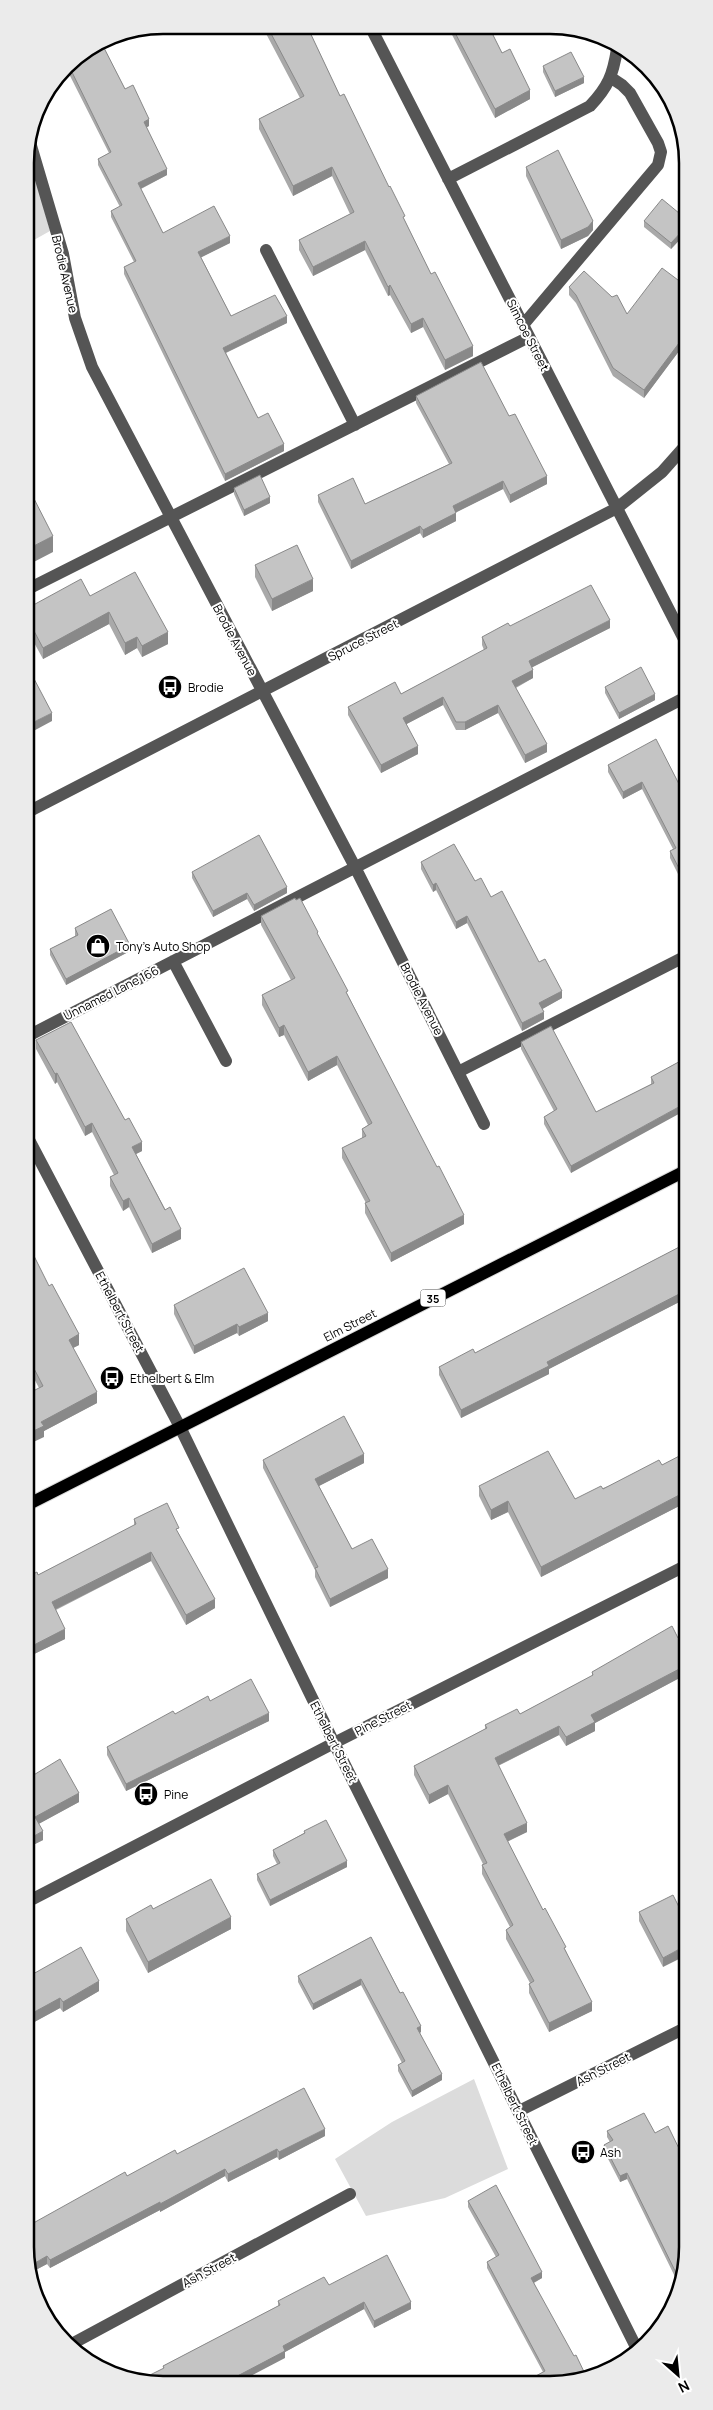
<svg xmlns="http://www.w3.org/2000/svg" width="713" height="2410" viewBox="0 0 713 2410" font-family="Manrope,sans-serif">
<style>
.green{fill:#dcdcdc}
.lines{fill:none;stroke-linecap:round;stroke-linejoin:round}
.major-casing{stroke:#dbdbdb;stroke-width:14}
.minor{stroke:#555;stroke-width:12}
.major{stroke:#000;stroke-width:12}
.wall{fill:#a9a9a9}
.shaded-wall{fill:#898989}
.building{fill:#c4c4c4;stroke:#898989}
.labels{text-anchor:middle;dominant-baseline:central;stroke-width:4;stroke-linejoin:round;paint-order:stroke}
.shield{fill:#fff;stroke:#4c4c4c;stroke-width:1}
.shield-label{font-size:11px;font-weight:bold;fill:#000}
.street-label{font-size:12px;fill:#000;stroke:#fff}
.poi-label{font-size:12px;fill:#000;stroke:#fff;text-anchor:start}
.rim{fill:none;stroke:#000;stroke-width:2.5}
</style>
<rect width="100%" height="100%" fill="#fff"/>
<!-- green -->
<path class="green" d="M27 147 50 231 25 245V154Z
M474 2079 508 2169 445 2198 366 2216 335 2159 392 2122Z"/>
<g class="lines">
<!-- major casing -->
<g class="major-casing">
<path id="major" d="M27 1505 687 1170"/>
</g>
<!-- minor -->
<path class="minor" d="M370 26 686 643
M29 139 63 254 75 318 92 367 355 867 484 1124
M448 179 590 106C608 87 613 75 617 49
M266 250 355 425
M523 325 658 165 661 152 658 143 630 93 622 85 610 77
M26 590 529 337
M26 813 617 508 662 472 686 445
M173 961 226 1061
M26 1037 686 697
M458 1072 686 956
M26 1134 180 1427 334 1743 638 2351
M27 1902 334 1743 687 1565
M519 2111 687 2027
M68 2346 350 2194"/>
<!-- major -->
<use href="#major" class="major"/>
</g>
<!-- wall -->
<path class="wall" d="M262 26H307L340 96 405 221 431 274 473 356 445 370 423 327 411 333 390 295 388 296 365 250 313 276 299 250V240L350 214 332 176 293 196 259 129V119L300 98Z
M448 27H489L502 53 530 99 495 118Z
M101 42 125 89 149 126 146 127 167 175 141 189 163 233 230 243 201 257 231 316 287 323 226 353 258 418 284 451 225 481 124 274V267L134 262 111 217V211L120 207 98 165V159L109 153 65 66Z
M543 66 584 83 555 97 543 72Z
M526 167 593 230 588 236 561 249 526 176Z
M685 218 686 233 671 249 644 227V221Z
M686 286V344L685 343 644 398 613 376 576 303 569 295V287L627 314Z
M416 396 509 416 547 484 510 503 503 489 456 512V521L423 538 420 533 351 569 318 502V495L365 504 449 464 416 403Z
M234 488 270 503 244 516 234 494Z
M255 565 313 591 272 611 255 577Z
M90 596 168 644 142 657 137 648 125 655 109 624 43 659 26 628V609Z
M510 626 610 628 532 667 533 678 516 688 547 752 525 763 498 713 465 730H456L443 705 406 724 418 754 381 773 348 715V707L401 694 484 650 482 645V637Z
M605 687 655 700 619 719 605 693Z
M608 765 680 786 686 783V890L670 858V851L673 849 642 789 623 799 608 772Z
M421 862 475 881 491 897 539 962 562 998 542 1009 544 1019 522 1031 467 923 456 929 436 890 433 892 421 869Z
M192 872 287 893 254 911 247 899 213 917 192 878Z
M261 916 318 936 464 1224 391 1262 365 1213V1203H366L342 1158V1148L362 1138V1129L368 1125 337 1065 308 1081 284 1035 279 1037 262 1005V995L291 980 261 925Z
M75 928 130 951 66 985 50 955V949L75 936Z
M36 1040 142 1151 136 1154 181 1239 152 1253 129 1207 123 1211 110 1186V1177L114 1175 92 1132 85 1136 57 1082 55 1084 36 1049Z
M521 1042 596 1112 651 1084V1077L686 1058 571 1173 544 1124V1117L554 1111 521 1049Z
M26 1243 79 1345 73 1348 97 1403 44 1431V1437L39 1388 27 1365Z
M687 1243V1298L549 1369V1374L461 1418 439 1375V1367L475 1353Z
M174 1305 268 1321 239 1336 237 1333 194 1354 174 1314Z
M687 1452V1502L541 1577 508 1512 491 1520 479 1496V1486L575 1499 662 1465Z
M263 1460 364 1463 319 1486 352 1549 388 1578 330 1607 315 1577V1570L263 1468Z
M134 1519 179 1534 215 1608 186 1625 151 1561 56 1610 65 1639 32 1655 27 1644V1577L38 1575 134 1526Z
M687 1633V1674L595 1723V1731L566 1746 559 1735 498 1766 527 1832 507 1842 543 1910 566 1951 592 2011 549 2032 529 1993V1984L530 1983 506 1939V1930L510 1927 482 1874V1865L483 1864 448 1794 429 1804 414 1775V1766L485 1729V1725L520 1714 592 1676V1672L678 1638Z
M210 1701 269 1721 126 1791 107 1755V1747L175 1714Z
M27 1779 79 1802 38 1824 43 1840 27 1848Z
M304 1831 347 1867 270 1906 257 1880V1874L277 1864 273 1856V1850L304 1833Z
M153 1909 231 1929 148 1973 126 1931V1919Z
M680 1909 663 1967 639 1921V1912Z
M371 1937 421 2032 420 2033 442 2080 412 2097 398 2071V2065L402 2063 361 1985 313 2010 298 1982V1976Z
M27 1966 33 1974 99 1991 63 2012 60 2008 27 2026Z
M607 2131 681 2189 688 2256 680 2287 627 2179 620 2182 604 2151V2145L610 2142 607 2137Z
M325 2136 279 2160 277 2157 228 2182 225 2176 160 2212V2210L50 2268 47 2264 28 2274 127 2176 177 2154Z
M468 2201 542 2278 534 2283 577 2382H534V2377L543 2372 487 2268V2262L496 2257 468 2207Z
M329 2285 411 2309 374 2328 364 2309 285 2352V2358L163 2368V2366L278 2306V2301Z"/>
<!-- shaded-wall -->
<path class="shaded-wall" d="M584 77V83L555 97V91Z
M530 90V99L495 118V109Z
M149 119V126L144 129V122Z
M332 167V176L293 196V186Z
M167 169V175L138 190V183Z
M593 221V230L588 236 561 249V240Z
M686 227V233L671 249V243Z
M230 236V243L198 259V252Z
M365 241V250L313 276V267Z
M390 285V295L388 296V287Z
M287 316V323L223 354V348Z
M423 318V327L411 333V324Z
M685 335V343L644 398V390Z
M473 346V356L445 370V360Z
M284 444V451L225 481V474Z
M547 476V484L510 503V495Z
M503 481V489L453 514V506Z
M270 497V503L244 516V510Z
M456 513V521L423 538V530Z
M420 526V533L351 569V561Z
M53 536V552L26 566V550Z
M313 579V591L272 611V599Z
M109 612V624L43 659V648Z
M610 620V628L529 669V661Z
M168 632V644L142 657V646Z
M137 637V648L125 655V643Z
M533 670V678L512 689V681Z
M655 694V700L619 719V713Z
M443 697V705L403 726V718Z
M498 705V713L465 730V722Z
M52 713V721L26 735V726Z
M547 744V752L525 763V755Z
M418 746V754L381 773V765Z
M642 782V789L623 799V792Z
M436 883V890L433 892V885Z
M287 887V893L254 911V905Z
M247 893V899L213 917V911Z
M467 916V923L456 929V922Z
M130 945V951L66 985V979Z
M562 991V998L539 1011V1003Z
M544 1012V1019L522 1031V1023Z
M284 1025V1035L279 1037V1028Z
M337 1056V1065L308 1081V1072Z
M57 1073V1082L55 1084V1074Z
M686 1103V1110L571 1173V1166Z
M92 1123V1132L85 1136V1127Z
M142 1142V1151L132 1156V1147Z
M129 1198V1207L123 1211V1201Z
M464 1215V1224L391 1262V1253Z
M181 1229V1239L152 1253V1244Z
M687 1290V1298L549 1369V1374L461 1418V1410L547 1362Z
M268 1313V1321L239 1336V1327Z
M237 1324V1333L194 1354V1346Z
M79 1334V1345L69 1350V1340Z
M97 1392V1403L44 1431V1437L27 1445V1434L41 1422Z
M364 1454V1463L315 1488V1479Z
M687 1491V1502L541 1577V1567Z
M508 1501V1512L491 1520V1510Z
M151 1552V1561L52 1611V1602Z
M388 1569V1578L330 1607V1599Z
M215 1599V1608L186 1625V1615Z
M65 1629V1639L32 1655V1646Z
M687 1665V1674L595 1723V1731L566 1746V1737L591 1715Z
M269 1713V1721L126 1791V1784Z
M559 1726V1735L495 1767V1758Z
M448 1785V1794L429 1804V1795Z
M79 1793V1802L35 1826V1817Z
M527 1823V1832L504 1843V1834Z
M43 1831V1840L27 1848V1840Z
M347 1861V1867L270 1906V1900Z
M231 1917V1929L148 1973V1962Z
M687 1945V1955L663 1967V1958Z
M361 1979V1985L313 2010V2004Z
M99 1981V1991L63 2012V2002Z
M60 1998V2008L27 2026V2016Z
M592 2002V2011L549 2032V2023Z
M421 2026V2032L417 2034V2028Z
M442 2074V2080L412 2097V2091Z
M325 2129V2136L279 2160V2152Z
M277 2149V2157L228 2182V2174Z
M225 2169V2176L160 2212V2204Z
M627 2173V2179L620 2182V2176Z
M688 2180V2186L679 2190V2184Z
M160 2202V2210L50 2268V2260Z
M47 2256V2264L28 2274V2267Z
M542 2272V2278L531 2284V2278Z
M364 2302V2309L285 2352V2358L239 2382H226L283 2346Z
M411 2302V2309L374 2328V2321Z"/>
<!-- building -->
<path class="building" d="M267 26H307L340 96 344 94 389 187 390 186 405 216 403 217 431 274 435 272 473 346 445 360 423 318 411 324 390 285 388 287 365 241 313 267 299 240 354 212 332 167 293 186 259 119 304 96Z
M452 27H489L502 53 510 49 530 90 495 109Z
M101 42 125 89 133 85 149 119 144 122 167 169 138 183 163 233 214 206 230 236 198 252 231 316 275 295 287 316 223 348 258 418 268 413 284 444 225 474 124 267 136 261 111 211 122 205 98 159 111 152 68 64Z
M571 52 584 77 555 91 543 66Z
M558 150 593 221 588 227 561 240 526 167Z
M662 199 685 218 686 227 671 243 644 221Z
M662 268 686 286V336L685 335 644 390 613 368 576 295 569 287 584 271 612 297 617 295 627 314Z
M481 362 509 416 515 414 547 476 510 495 503 481 453 506 456 513 423 530 420 526 351 561 318 495 353 478 365 504 452 463 416 396Z
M260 475 270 497 244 510 234 488Z
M26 483 53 536 26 550Z
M297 545 313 579 272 599 255 565Z
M135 572 168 632 142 646 137 637 125 643 109 612 43 648 26 616V609L81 579 90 596Z
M591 585 610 620 529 661 533 670 512 681 547 744 525 755 498 705 465 722H456L443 697 403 718 418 746 381 765 348 707 395 682 401 694 487 648 482 637 508 623 510 626Z
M641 667 655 694 619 713 605 687Z
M32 675 52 713 26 726V679Z
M656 739 680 786 686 783V882L670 851 676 848 642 782 623 792 608 765Z
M259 835 287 887 254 905 247 893 213 911 192 872Z
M454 844 475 881 481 878 491 897 502 891 539 962 545 959 562 991 539 1003 544 1012 522 1023 467 916 456 922 436 883 433 885 421 862Z
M295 898 296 900 300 898 318 932 317 933 348 991 346 992 437 1167 439 1166 464 1215 391 1253 365 1203 370 1201 342 1148 366 1136 362 1129 372 1123 337 1056 308 1072 284 1025 279 1028 262 995 295 978 261 916Z
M111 909 130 945 66 979 50 949 78 935 75 928Z
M71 1022 125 1120 129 1118 142 1142 132 1147 165 1210 170 1207 181 1229 152 1244 129 1198 123 1201 110 1177 118 1173 92 1123 85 1127 57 1073 55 1074 36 1040Z
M551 1026 596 1112 654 1083 651 1077 686 1058V1103L571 1166 544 1117 557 1109 521 1042Z
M27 1242 49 1286 52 1284 79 1334 69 1340 97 1392 41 1422 44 1426 27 1434V1394L43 1386 27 1355 26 1243Z
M687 1243V1290L547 1362 549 1366 461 1410 439 1367 473 1349 475 1353Z
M244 1268 268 1313 239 1327 237 1324 194 1346 174 1305Z
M344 1416 364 1454 315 1479 352 1549 372 1539 388 1569 330 1599 315 1568 318 1567 263 1460Z
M548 1451 575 1499 601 1486 603 1489 659 1460 662 1465 687 1452V1491L541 1567 508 1501 491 1510 479 1486Z
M167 1503 179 1528 176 1529 215 1599 186 1615 151 1552 52 1602 65 1629 32 1646 27 1635V1577L37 1572 38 1575 136 1524 134 1519Z
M672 1626 678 1638 687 1633V1665L591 1715 595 1722 566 1737 559 1726 495 1758 527 1823 504 1834 543 1910 545 1908 566 1947 564 1948 592 2002 549 2023 529 1984 534 1981 506 1930 513 1925 482 1865 487 1863 448 1785 429 1795 414 1766 487 1728 485 1725 517 1709 520 1714 593 1675 592 1672Z
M251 1679 269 1713 126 1784 107 1747 173 1711 175 1714 208 1696 210 1701Z
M60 1759 79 1793 35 1817 43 1831 27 1840V1792L31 1790 27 1784V1779Z
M326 1820 347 1861 270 1900 257 1874 280 1863 273 1850 305 1833 304 1831Z
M211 1879 231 1917 148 1962 126 1919 151 1905 153 1909Z
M673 1895 680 1909 687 1906V1945L663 1958 639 1912Z
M371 1937 400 1993 403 1992 421 2026 417 2028 442 2074 412 2091 398 2065 405 2061 361 1979 313 2004 298 1976Z
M81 1947 99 1981 63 2002 60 1998 27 2016V1966H28L33 1974Z
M304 2088 325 2129 279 2152 277 2149 228 2174 225 2169 160 2204V2202L50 2260 47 2256 28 2267V2226L125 2172 127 2176 175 2150 177 2154Z
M644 2113 655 2133 668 2126 688 2167V2180L679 2184 688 2202V2256L681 2283 627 2173 620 2176 604 2145 613 2140 607 2131Z
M496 2185 542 2272 531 2278 574 2356 576 2355 587 2378 577 2382H537L534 2377 545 2371 487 2262 499 2255 468 2201Z
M387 2255 411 2302 374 2321 364 2302 283 2346 285 2351 226 2382H136L164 2368 163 2366 280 2305 278 2301 324 2277 329 2285Z"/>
<!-- icons -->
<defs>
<g id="bus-disc" transform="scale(1.25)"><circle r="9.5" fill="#000" stroke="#fff"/><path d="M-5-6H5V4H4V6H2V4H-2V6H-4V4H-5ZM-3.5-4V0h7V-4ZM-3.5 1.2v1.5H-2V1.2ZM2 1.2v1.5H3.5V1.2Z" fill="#fff"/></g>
<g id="shop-disc" transform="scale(1.25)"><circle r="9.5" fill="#000" stroke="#fff"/><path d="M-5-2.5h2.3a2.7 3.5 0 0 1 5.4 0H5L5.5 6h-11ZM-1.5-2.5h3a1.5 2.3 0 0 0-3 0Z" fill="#fff"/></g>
</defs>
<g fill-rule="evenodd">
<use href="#bus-disc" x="170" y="687"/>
<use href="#shop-disc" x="98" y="946"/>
<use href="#bus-disc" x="112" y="1378"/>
<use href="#bus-disc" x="146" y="1794"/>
<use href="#bus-disc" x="583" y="2152"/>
</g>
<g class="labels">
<!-- shield labels -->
<rect class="shield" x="420.5" y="1289.5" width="25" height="17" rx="4"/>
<g class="shield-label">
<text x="433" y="1298">35</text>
</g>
<!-- street labels -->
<g class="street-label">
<text transform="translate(65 274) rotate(77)">Brodie Avenue</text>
<text transform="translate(528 335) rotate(63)">Simcoe Street</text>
<text transform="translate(235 640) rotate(62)">Brodie Avenue</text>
<text transform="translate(363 640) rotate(-27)">Spruce Street</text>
<text transform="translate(111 993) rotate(-27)">Unnamed Lane 166</text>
<text transform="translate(422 999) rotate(63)">Brodie Avenue</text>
<text transform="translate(120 1312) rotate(62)">Ethelbert Street</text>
<text transform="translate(350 1325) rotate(-27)">Elm Street</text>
<text transform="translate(383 1718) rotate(-27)">Pine Street</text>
<text transform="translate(334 1742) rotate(63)">Ethelbert Street</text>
<text transform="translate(603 2069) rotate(-27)">Ash Street</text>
<text transform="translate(515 2104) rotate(64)">Ethelbert Street</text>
<text transform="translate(209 2270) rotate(-28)">Ash Street</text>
</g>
<!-- poi labels -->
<g class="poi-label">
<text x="188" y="687">Brodie</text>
<text x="116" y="946">Tony's Auto Shop</text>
<text x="130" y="1378">Ethelbert &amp; Elm</text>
<text x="164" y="1794">Pine</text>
<text x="600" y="2152">Ash</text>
</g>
</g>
<!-- crop -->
<path d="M0 0H713V2410H0ZM163 34H550A129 129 0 0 1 679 163V2247A129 129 0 0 1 550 2376H163A129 129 0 0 1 34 2247V163A129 129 0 0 1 163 34Z" fill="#ebebeb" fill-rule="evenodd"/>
<path class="rim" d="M163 34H550A129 129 0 0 1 679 163V2247A129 129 0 0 1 550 2376H163A129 129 0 0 1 34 2247V163A129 129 0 0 1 163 34Z"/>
<!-- north arrow -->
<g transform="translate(678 2375) rotate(153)" stroke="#ffffff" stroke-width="4" paint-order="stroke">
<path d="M0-4L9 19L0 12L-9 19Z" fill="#000000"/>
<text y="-8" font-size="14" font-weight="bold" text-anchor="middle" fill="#000000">N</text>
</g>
</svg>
